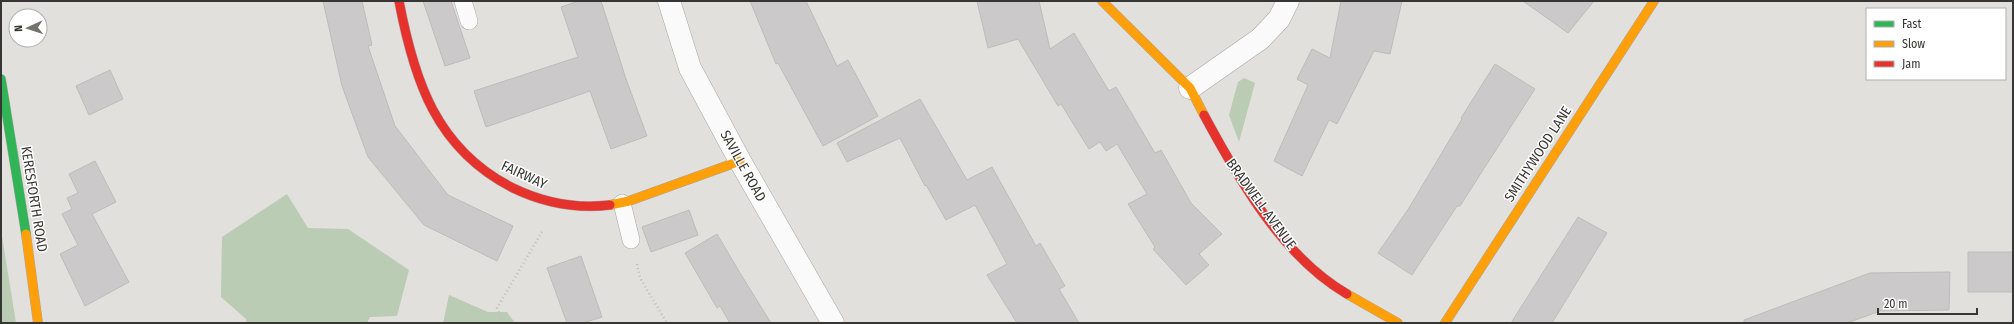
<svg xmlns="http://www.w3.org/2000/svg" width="2014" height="324" viewBox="0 0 2014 324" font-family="'Fira Sans Condensed',sans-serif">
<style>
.green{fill:#baccb3}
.building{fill:#cbc9c9;stroke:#bebcbb}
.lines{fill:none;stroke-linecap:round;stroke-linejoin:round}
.lane-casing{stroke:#a9a7a5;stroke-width:18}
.street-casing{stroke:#a9a7a5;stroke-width:23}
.fast-casing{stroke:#a9a7a5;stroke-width:10}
.slow-casing{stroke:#a9a7a5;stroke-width:10}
.jam-casing{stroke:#a9a7a5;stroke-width:10}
.path{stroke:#bfbfbd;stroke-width:2.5;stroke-dasharray:1 3;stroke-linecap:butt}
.lane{stroke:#fbfafa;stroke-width:17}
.street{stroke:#fbfafa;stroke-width:22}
.fast{stroke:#30b455;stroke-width:9}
.slow{stroke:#ff9f0a;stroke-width:9}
.jam{stroke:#e5322d;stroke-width:9}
.labels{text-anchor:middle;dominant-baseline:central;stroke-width:3;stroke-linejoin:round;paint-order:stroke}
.street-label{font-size:14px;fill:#373634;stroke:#fff}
</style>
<rect width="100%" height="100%" fill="#e2e0dd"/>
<!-- green -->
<path class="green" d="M1244 78 1255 83 1239 142 1229 115 1238 82Z
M287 194 308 228 348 229 409 270 397 316 370 317 367 323H246V319L221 297 222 237Z
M1 230 16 323H1Z
M449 295 488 312H507L515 323H443Z"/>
<!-- building -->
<path class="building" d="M323 1H362L372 45 368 46 395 126 448 195 513 226 497 261 424 225 368 157 342 86Z
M423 1H451L470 58 445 66Z
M579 1H601L626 79 647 136 611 149 590 91 486 127 474 91 578 57 561 7Z
M750 1H806L837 66 848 60 878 116 823 146 778 63 776 64Z
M977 1H1039L1050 49 1074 33 1109 91 1116 87 1155 153 1161 150 1191 203 1222 234 1199 254 1209 265 1186 285 1153 249 1155 247 1128 204 1147 194 1117 144 1106 151 1100 142 1089 149 1061 104 1058 106 1018 39 988 48Z
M1341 1H1402L1390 54 1374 51 1337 124 1329 120 1302 176 1274 161 1308 85 1297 79 1312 49 1330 58Z
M1523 1H1594L1568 33Z
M1495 64 1535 89 1460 206H1457L1412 275 1378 253 1409 208 1462 119 1461 118Z
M110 70 123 99 89 115 76 86Z
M920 99 967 180 992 167 1036 246 1040 243 1065 286 1059 289 1079 323H1017L987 275 1007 264 975 205 946 220 926 185 925 186 900 138 847 162 837 143Z
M95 161 116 202 92 214 129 282 85 306 60 254 78 245 62 214 72 209 67 198 78 193 69 174Z
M689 210 698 235 651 252 642 227Z
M1578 217 1607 233 1552 323H1511Z
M717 234 740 273 771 323H730L720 306 717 308 685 253Z
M1968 252H2013V292H1968Z
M581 256 602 317 583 323H567L547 268Z
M1950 272 1949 310 1880 311 1847 323H1744V320L1870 273Z"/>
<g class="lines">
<!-- lane casing -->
<g class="lane-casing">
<path id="lane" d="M463 1 469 21
M622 203 631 240"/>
</g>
<!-- street casing -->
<g class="street-casing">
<path id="street" d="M669 1 690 68 740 161 833 323
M1190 88 1260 39 1279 19 1288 1"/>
</g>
<!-- fast casing -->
<g class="fast-casing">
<path id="fast" d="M1 79 26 234"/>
</g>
<!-- slow casing -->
<g class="slow-casing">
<path id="slow" d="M1102 1 1190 88 1204 115
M610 205 629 201 740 161
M26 234 38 323
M1347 294 1398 323
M1445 323 1654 1"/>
</g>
<!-- jam casing -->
<g class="jam-casing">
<path id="jam" d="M399 1C414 80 436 149 513 188 544 203 576 209 610 205
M1204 115C1239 180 1282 256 1347 294"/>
</g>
<!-- path -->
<path class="path" d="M637 264 640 278 667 323
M504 323 497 308 543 230"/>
<!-- lane -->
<use href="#lane" class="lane"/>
<!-- street -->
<use href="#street" class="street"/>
<!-- fast -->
<use href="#fast" class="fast"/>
<!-- slow -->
<use href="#slow" class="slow"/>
<!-- jam -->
<use href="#jam" class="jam"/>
</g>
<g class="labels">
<!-- street labels -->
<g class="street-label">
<text transform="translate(1538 154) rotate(-57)">SMITHYWOOD LANE</text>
<text transform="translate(743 166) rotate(61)">SAVILLE ROAD</text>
<text transform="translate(524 175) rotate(25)">FAIRWAY</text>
<text transform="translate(34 199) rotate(81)">KERESFORTH ROAD</text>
<text transform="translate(1261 204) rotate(54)">BRADWELL AVENUE</text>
</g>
</g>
<!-- border -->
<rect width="2014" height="324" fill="none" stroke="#373634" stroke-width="4"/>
<!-- legend -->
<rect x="1866" y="8" width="140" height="72" fill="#ffffff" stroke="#afafae"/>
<rect x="1874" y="21" width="20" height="6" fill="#30b455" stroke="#afafae"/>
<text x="1902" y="28" font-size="12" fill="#373634">Fast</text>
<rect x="1874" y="41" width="20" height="6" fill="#ff9f0a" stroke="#afafae"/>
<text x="1902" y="48" font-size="12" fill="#373634">Slow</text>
<rect x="1874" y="61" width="20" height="6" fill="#e5322d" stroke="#afafae"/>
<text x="1902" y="68" font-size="12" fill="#373634">Jam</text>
<!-- north arrow -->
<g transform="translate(28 28) rotate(267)"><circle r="19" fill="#ffffff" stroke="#afafae"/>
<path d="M0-3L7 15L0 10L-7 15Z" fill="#73726f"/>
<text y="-6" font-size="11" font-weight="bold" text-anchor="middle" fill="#373634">N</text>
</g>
<!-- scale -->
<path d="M1878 308v6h99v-6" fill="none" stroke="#373634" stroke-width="2"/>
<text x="1884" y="308" font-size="12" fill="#373634" stroke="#ffffff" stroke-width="3" paint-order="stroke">20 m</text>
</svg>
